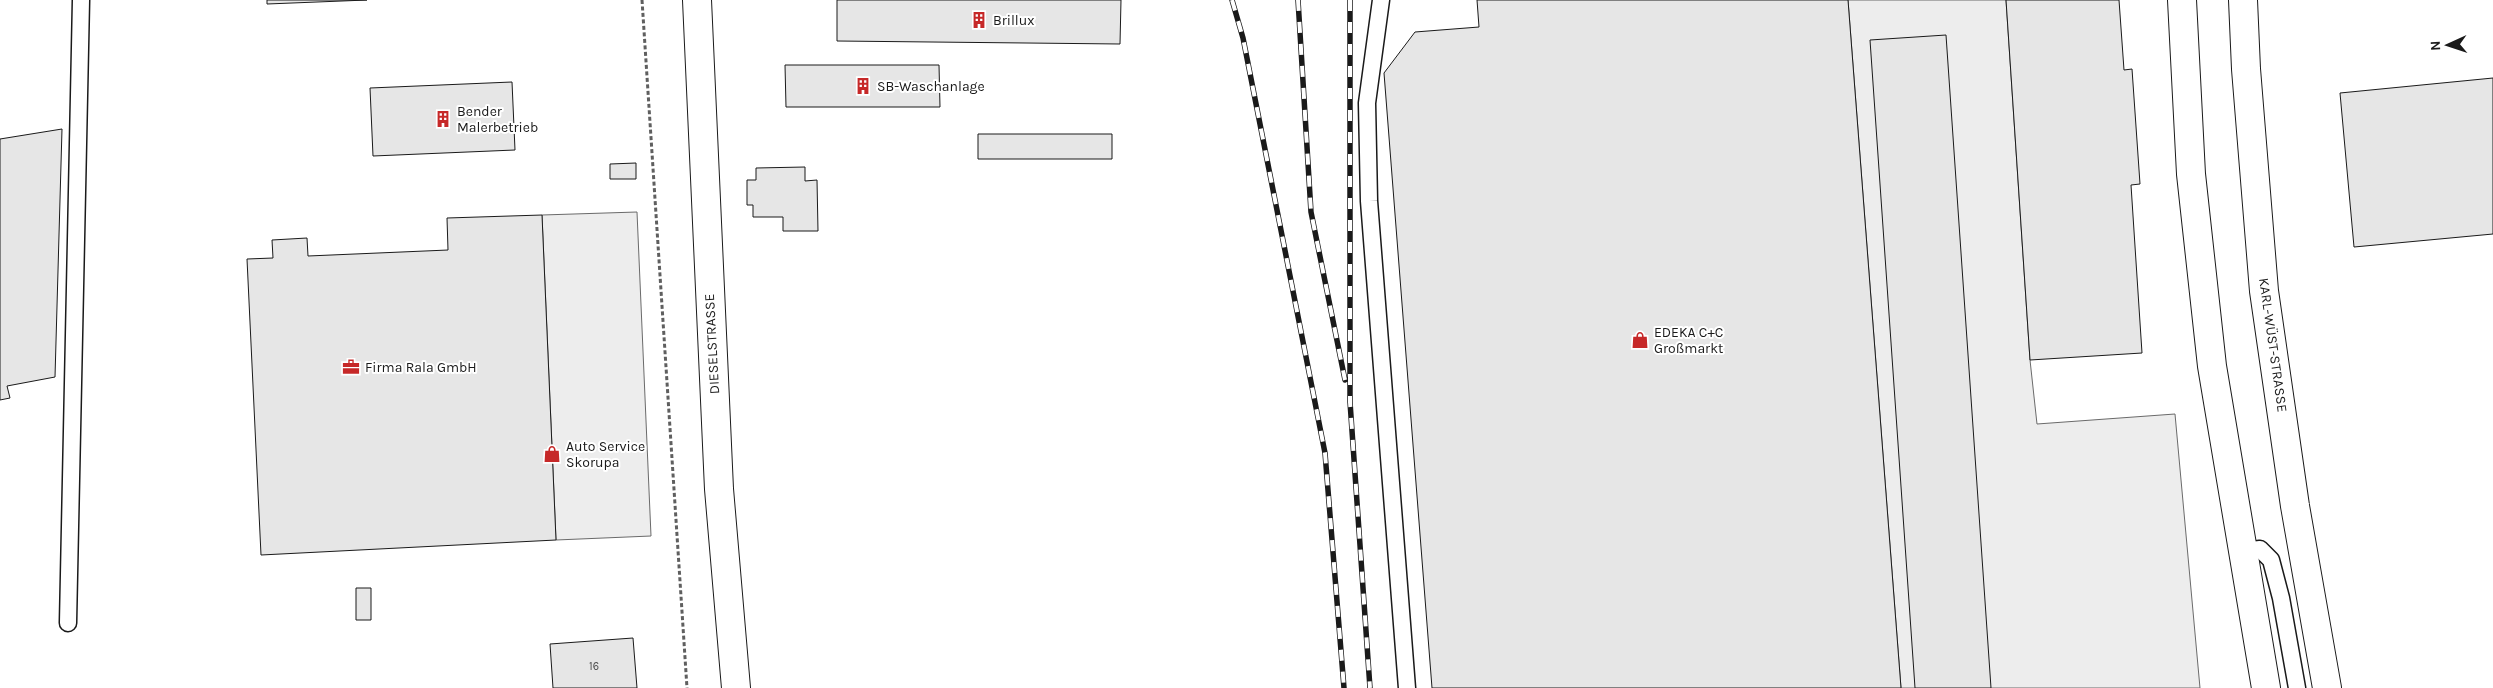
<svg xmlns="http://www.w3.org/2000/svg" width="2493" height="688" viewBox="0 0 2493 688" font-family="Karla,sans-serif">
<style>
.built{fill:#ededed;stroke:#6a6a6a}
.building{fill:#e6e6e6;stroke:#1a1a1a}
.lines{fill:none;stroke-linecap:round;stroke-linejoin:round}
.lane-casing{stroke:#1a1a1a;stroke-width:19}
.street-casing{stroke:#1a1a1a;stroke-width:30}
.primary-casing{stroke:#1a1a1a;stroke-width:30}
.path{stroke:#5f5f5f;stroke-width:3;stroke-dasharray:4 2.5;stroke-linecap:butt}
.lane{stroke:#fff;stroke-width:16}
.street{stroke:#fff;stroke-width:28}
.primary{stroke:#fff;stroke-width:28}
.rail-casing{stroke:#1a1a1a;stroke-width:5.5}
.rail{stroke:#fff;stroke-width:4;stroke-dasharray:11;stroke-linecap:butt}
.labels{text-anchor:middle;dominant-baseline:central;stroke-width:4;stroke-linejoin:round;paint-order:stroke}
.number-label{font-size:11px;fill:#4d4d4d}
.poi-label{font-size:14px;fill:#1a1a1a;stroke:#fff;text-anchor:start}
.street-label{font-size:14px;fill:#1a1a1a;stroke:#fff}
</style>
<rect width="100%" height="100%" fill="#fff"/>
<!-- built -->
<path class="built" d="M1848 0H2006L2030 360 2037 424 2175 414 2200 688H1901Z
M637 212 651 536 556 540 542 215Z"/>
<!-- building -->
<path class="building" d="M267 0H367L267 4Z
M837 0H1121L1120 44 837 41Z
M1477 0H1848L1901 688H1432L1384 73 1415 32 1479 27Z
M2006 0H2119L2124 70 2132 69 2140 184 2131 185 2142 353 2030 360Z
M1946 35 1991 688H1915L1870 40Z
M785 65H939L940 107H786Z
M2493 78V234L2354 247 2340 93Z
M512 82 515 150 373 156 370 88Z
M62 129 55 377 7 386 10 398 0 400V139Z
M978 134H1112V159H978Z
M636 163V179H610V164Z
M805 167V181L817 180 818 231H783V217H753V205H747V180H756V168Z
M542 215 556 540 261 555 247 259 273 258 272 240 307 238 308 256 448 250 447 218Z
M356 588H371V620H356Z
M633 638 637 688H553L550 644Z"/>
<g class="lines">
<!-- lane casing -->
<g class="lane-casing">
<path id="lane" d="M1381 0 1367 103 1369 201 1407 688
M2243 551 2260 549 2271 560 2281 598 2297 688
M68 623 81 0"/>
</g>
<!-- street casing -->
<g class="street-casing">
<path id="street" d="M697 0 719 489 736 688"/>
</g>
<!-- primary casing -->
<g class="primary-casing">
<path id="primary" d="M2182 0 2191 174 2212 366 2266 688
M2243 0 2246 69 2264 291 2295 506 2327 688"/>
</g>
<!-- path -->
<path class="path" d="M642 0 687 688"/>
<!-- lane -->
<use href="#lane" class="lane"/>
<!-- street -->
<use href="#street" class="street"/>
<!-- primary -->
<use href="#primary" class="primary"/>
<!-- rail casing -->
<g class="rail-casing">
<path id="rail" d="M1232 0 1243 38 1325 453 1344 688
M1298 0 1311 212 1345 380
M1350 0V402L1370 688"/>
</g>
<!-- rail -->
<use href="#rail" class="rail"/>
</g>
<!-- icons -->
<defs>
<g id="building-bare" transform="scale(1.35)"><path d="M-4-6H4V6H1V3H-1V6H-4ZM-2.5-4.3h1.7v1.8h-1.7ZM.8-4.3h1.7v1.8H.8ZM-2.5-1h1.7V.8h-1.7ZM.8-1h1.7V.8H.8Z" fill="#c62828" stroke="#fff" stroke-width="2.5" paint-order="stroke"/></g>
<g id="shop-bare" transform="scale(1.35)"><path d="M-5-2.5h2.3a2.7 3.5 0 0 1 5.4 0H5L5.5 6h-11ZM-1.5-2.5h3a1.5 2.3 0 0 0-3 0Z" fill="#c62828" stroke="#fff" stroke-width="2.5" paint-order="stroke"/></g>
<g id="office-bare" transform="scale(1.35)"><path d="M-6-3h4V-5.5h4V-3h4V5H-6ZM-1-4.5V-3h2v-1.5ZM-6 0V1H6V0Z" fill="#c62828" stroke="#fff" stroke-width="2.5" paint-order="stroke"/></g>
</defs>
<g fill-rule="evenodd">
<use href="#building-bare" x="979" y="20"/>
<use href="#building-bare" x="863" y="86"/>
<use href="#building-bare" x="443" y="119"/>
<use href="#shop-bare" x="1640" y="340"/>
<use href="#office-bare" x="351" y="367"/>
<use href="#shop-bare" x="552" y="454"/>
</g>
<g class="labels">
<!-- number labels -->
<g class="number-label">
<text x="594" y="666">16</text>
</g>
<!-- poi labels -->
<g class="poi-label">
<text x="993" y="20">Brillux</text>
<text x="877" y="86">SB-Waschanlage</text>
<text x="457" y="111">Bender<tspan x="457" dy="16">Malerbetrieb</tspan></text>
<text x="1654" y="332">EDEKA C+C<tspan x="1654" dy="16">Großmarkt</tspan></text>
<text x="365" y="367">Firma Rala GmbH</text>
<text x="566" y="446">Auto Service<tspan x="566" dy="16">Skorupa</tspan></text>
</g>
<!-- street labels -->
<g class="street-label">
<text transform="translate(712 344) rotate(-93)">DIESELSTRASSE</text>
<text transform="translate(2273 345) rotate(82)">KARL-WÜST-STRASSE</text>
</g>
</g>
<!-- north arrow -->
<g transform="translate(2448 45) rotate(267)" stroke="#ffffff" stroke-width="4" paint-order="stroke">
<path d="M0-4L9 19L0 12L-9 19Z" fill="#1a1a1a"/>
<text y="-8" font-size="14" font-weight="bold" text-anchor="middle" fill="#1a1a1a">N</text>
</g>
</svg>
